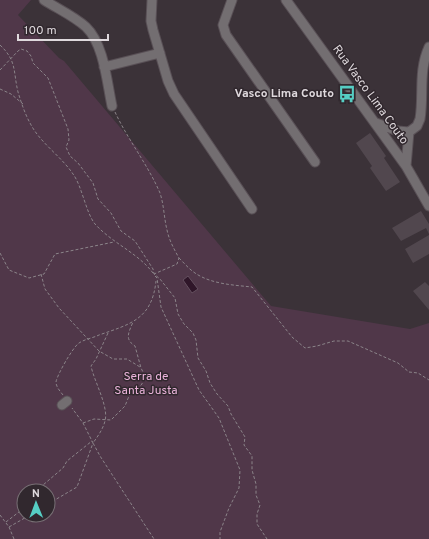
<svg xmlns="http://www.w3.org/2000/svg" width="429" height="539" viewBox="0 0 429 539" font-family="Overpass,sans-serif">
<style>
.green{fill:#503749;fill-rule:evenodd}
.water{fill:#2f1629;stroke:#64505f}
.building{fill:#51474e}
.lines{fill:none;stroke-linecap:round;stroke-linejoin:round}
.minor-casing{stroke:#595056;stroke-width:11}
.path{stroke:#8b8489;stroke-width:1;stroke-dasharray:3 2;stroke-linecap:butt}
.minor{stroke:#736e71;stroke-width:9}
.labels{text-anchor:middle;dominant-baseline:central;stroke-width:3;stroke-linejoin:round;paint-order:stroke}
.poi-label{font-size:12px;font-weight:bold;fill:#dfd9dd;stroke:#31282e;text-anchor:end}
.street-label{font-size:12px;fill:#dfd9dd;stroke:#31282e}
.park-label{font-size:12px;fill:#eab3da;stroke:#31282e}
</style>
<rect width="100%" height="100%" fill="#3b3238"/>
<!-- green -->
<path class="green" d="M0 0H31L18 15 59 58 64 61 271 306 410 329 429 323V539H0ZM24 491H48V515H24Z"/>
<!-- water -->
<path class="water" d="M188 276 198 289 192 293 183 280Z"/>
<!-- building -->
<path class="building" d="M370 133 386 156 384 158 400 182 386 191 370 168 372 166 356 143Z
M421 211 429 224V234L426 228 401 241 392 228Z
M429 235V254L413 263 405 249Z
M425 282 429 286V310L413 291Z"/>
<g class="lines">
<!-- minor casing -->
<g class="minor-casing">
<path id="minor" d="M44 0C58 9 74 16 86 27 104 44 107 83 112 106
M152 0 151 21 153 30 168 81 174 94 252 209
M232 0 223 25 226 35 315 162
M286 0 406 166 429 206
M104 67 160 53
M376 123 398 131 409 132
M406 166 409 132 417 126 420 119C424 95 418 71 429 47
M62 405 67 401"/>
</g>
<!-- path -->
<path class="path" d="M0 45C17 61 13 71 18 92 21 102 25 114 30 123 40 143 61 156 73 174 82 186 86 213 95 224 112 243 138 253 153 273
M0 70 18 51 21 49 27 51 31 56 33 63 48 78 68 129 69 140 66 147 70 156 78 163 93 183 98 199 111 213 121 231 135 241 153 269 154 274 160 279 175 298 178 314 184 324 193 333 196 340 198 358 206 371 210 383 217 394 228 406 231 414 245 437 244 445 252 456V470L256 484V495L260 505 257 514V524L267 539
M0 89 11 94 23 104
M115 112C128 140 148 165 160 193 164 205 164 218 167 230 169 240 174 249 179 258L177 264 154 274
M0 253 9 270 29 278 44 274 55 254 114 242
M179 258C184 263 189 269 195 273 211 284 233 285 252 287L292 337 305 348 317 346 334 341H348L398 363 409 372 418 373 429 380
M41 274 45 289 59 308 99 351 113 359H127L140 367
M155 276 157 278 161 307 199 390 219 418 240 470 239 488 229 508 220 532V539
M108 333 96 359 91 366C94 381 109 407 105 421 103 429 98 436 93 443L100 456 154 539
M63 395C60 391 56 387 56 382 57 375 73 347 79 343 85 339 93 338 99 335 131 324 152 319 156 281
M83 423 94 419 111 420 125 406 129 396 142 384 144 374 141 368 135 346C124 339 129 332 133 322
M36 491 63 468 67 461 92 441
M48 504 77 487 93 443 83 423 72 408
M0 515 9 527 14 539
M6 522 24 508
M9 527 30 515"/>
<!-- minor -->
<use href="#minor" class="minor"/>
</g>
<!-- icons -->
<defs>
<g id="bus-bare" transform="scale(1.38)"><path d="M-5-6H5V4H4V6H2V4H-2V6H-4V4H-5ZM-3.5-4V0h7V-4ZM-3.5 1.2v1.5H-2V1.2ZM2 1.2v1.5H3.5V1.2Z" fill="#56cec4" stroke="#31282e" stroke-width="2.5" paint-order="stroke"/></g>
</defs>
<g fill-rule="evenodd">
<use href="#bus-bare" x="347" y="94"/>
</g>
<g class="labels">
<!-- poi labels -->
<g class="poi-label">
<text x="334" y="94">Vasco Lima Couto</text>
</g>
<!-- street labels -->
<g class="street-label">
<text transform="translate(370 95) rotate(54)">Rua Vasco Lima Couto</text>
</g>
<!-- park labels -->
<g class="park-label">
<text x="146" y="377">Serra de<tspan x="146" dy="14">Santa Justa</tspan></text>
</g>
</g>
<!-- north arrow -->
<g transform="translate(36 503) rotate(359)"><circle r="19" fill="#31282e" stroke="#776f74"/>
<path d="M0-3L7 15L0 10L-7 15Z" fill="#56cec4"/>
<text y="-6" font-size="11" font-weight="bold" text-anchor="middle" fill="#dfd9dd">N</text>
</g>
<!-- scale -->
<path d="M18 34v6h90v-6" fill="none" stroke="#dfd9dd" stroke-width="2"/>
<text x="24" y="34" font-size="12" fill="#dfd9dd" stroke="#31282e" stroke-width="3" paint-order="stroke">100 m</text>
</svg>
